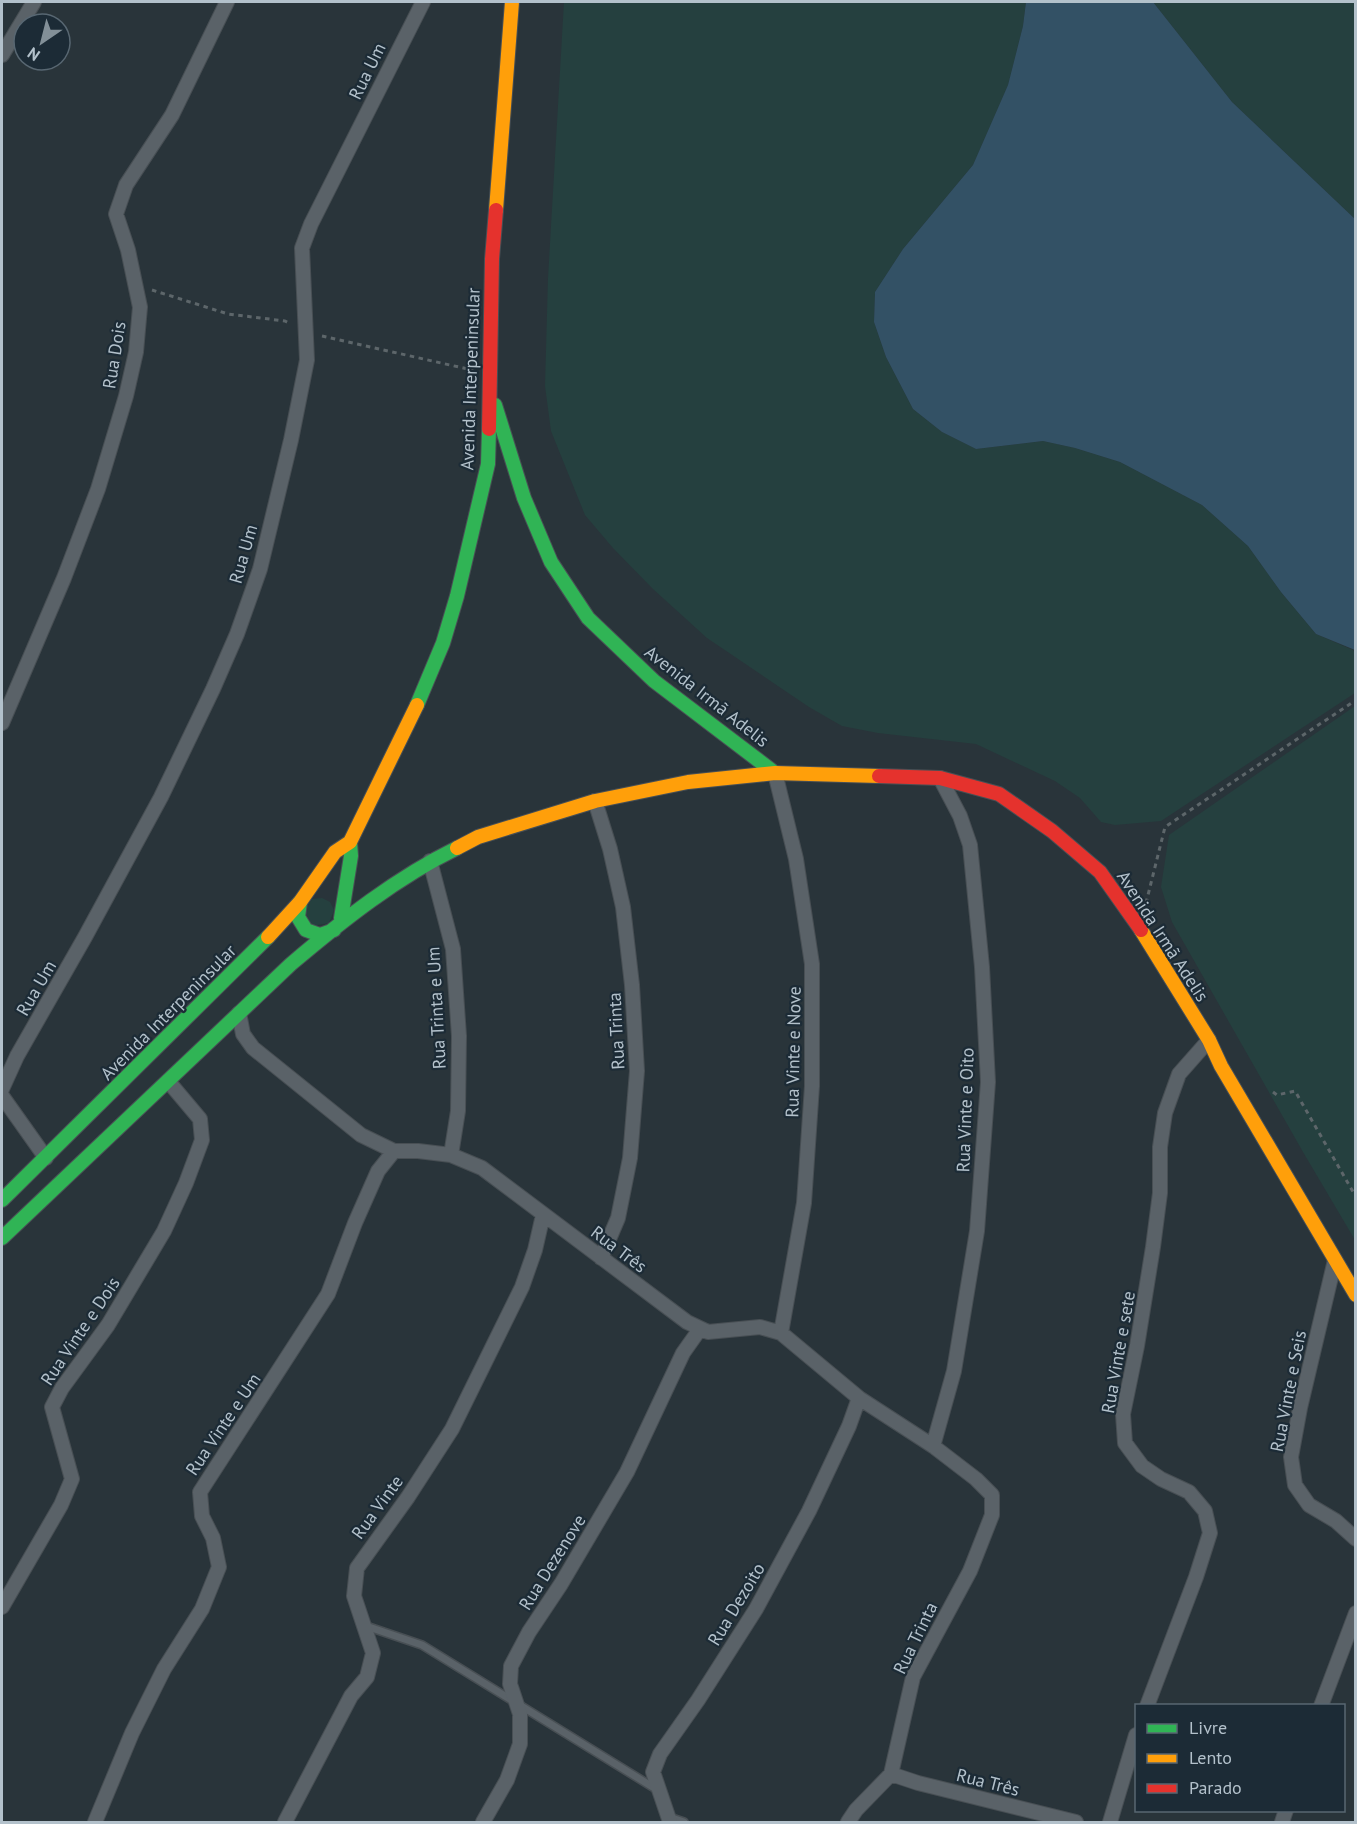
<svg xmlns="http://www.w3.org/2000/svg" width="1357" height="1824" viewBox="0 0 1357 1824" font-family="'PT Sans',sans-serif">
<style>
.green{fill:#25403f}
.water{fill:#335165}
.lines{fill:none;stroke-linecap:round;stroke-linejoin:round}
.lane-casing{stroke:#484f54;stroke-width:10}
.street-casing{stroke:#484f54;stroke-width:16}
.fast-casing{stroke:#484f54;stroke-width:16}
.slow-casing{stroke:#484f54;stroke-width:16}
.jam-casing{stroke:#484f54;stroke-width:16}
.path{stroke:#5d666a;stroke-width:3;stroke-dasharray:4.5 4.5;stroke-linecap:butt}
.lane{stroke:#5a6268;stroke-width:7}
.street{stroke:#5a6268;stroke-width:14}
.fast{stroke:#30b455;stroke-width:14}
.slow{stroke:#ff9f0a;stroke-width:14}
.jam{stroke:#e5322d;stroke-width:14}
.labels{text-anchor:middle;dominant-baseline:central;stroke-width:4.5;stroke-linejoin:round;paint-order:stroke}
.street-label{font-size:18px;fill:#b3c1cb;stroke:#1c2b36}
</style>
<rect width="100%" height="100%" fill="#29343a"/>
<!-- green -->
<path class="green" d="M564 2H1026L1023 26 1008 85 973 165 903 249 875 292 874 322 886 357 913 409 942 432 976 449 1043 441 1075 448 1120 462 1202 505 1248 546 1281 592 1316 634 1353 650 1355 653V693L1161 821 1115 825 1101 822 1080 798 1055 781 976 744 878 733 842 726 809 707 707 638 653 589 613 548 585 515 551 431 545 386 548 278Z
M1153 2H1355V219L1232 102Z
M1355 706V1240L1303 1152 1172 922 1161 887 1169 835Z
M322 898 330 902 334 910 329 923 312 926 304 910 312 899Z"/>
<!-- water -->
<path class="water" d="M1026 2H1153L1232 102 1355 219V650L1316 634 1281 592 1248 546 1202 505 1120 462 1075 448 1043 441 976 449 942 432 913 409 886 357 874 322 875 292 903 249 973 165 1008 85 1023 26Z"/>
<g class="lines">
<!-- lane casing -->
<g class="lane-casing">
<path id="lane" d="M363 1625 422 1645 656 1789
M669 1817 684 1822"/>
</g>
<!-- street casing -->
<g class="street-casing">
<path id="street" d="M2 55 34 2
M2 723 64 578 98 489 126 396 136 352 140 307 128 250 116 214 126 185 172 115 227 2
M775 773 796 859 812 964V1086L804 1203 781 1333
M595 801 610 849 623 907 632 985 637 1071 630 1158 618 1218 601 1258
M430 861 453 949 459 1036 458 1111 451 1155
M239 1013 243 1034 253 1048 361 1135 394 1151H418L451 1155 482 1168 687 1322 708 1332 760 1327 781 1333 859 1398 933 1446 976 1479 992 1495V1515L970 1571 913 1677 891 1774 856 1810 848 1822
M2 1089 17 1056 85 937 161 797 213 689 237 634 260 569 291 440 307 360 302 248 311 224 423 2
M2 1096 46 1158
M1335 1260 1300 1408 1291 1457 1295 1485 1309 1505 1336 1521 1356 1539
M933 1446 954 1371 977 1231 988 1082 982 967 970 845 960 816 940 778
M2 1607 61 1505 72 1479 52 1407 62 1388 108 1325 164 1231 186 1183 202 1140 200 1119 168 1081
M1147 1706 1196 1577 1210 1533 1205 1511 1189 1492 1161 1479 1142 1466 1125 1443 1123 1414 1137 1346 1153 1247 1160 1193V1147L1165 1113 1179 1074 1209 1040
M1321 1706 1356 1613
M891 1774 918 1783 1076 1822
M95 1822 132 1733 164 1669 202 1609 219 1567 213 1538 202 1516 200 1492 328 1294 355 1223 378 1171 394 1151
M285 1822 351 1696 367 1677 373 1653 354 1596 357 1568 408 1497 452 1429 522 1287 535 1250 543 1215
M483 1822 507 1780 520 1744V1714L510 1684 511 1666 529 1632 561 1584 627 1472 683 1353 700 1329
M670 1822 653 1772 660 1754 698 1700 756 1609 809 1511 849 1426 859 1398
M1110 1822 1136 1735
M1282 1822 1286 1810"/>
</g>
<!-- fast casing -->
<g class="fast-casing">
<path id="fast" d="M495 405 524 498 551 562 588 618 654 681 775 773
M417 705 443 643 457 596 488 464 489 429
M300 902 298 917 306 930 320 935 334 930
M341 918 351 856 350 842
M2 1200 268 937
M2 1238 291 964C343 920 396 878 457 848"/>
</g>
<!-- slow casing -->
<g class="slow-casing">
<path id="slow" d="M496 210 512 2
M457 848 478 837 595 801 688 782 775 773 879 776
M1141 930 1209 1040 1221 1066 1356 1295
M268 937 300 902 335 852 350 842 417 705"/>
</g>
<!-- jam casing -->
<g class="jam-casing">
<path id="jam" d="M489 429 492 259 496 210
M879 776 940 778 999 794 1052 831 1100 872 1141 930"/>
</g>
<!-- path -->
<path class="path" d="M152 290 228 314 285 321 291 324
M322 336 472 370V368
M1146 903 1165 827 1356 700
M1273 1092 1277 1095 1295 1091 1356 1197"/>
<!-- lane -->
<use href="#lane" class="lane"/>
<!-- street -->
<use href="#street" class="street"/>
<!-- fast -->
<use href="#fast" class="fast"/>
<!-- slow -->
<use href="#slow" class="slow"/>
<!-- jam -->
<use href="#jam" class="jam"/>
</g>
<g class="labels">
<!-- street labels -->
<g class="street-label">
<text transform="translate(367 71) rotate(-64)">Rua Um</text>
<text transform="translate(114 355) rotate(-81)">Rua Dois</text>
<text transform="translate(470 379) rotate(-88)">Avenida Interpeninsular</text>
<text transform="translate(243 554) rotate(-74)">Rua Um</text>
<text transform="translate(707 696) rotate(38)">Avenida Irmã Adelis</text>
<text transform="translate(1163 936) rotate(57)">Avenida Irmã Adelis</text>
<text transform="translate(36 988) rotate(-60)">Rua Um</text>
<text transform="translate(436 1008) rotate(-93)">Rua Trinta e Um</text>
<text transform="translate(168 1012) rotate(-45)">Avenida Interpeninsular</text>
<text transform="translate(616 1031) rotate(-93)">Rua Trinta</text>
<text transform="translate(793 1052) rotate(-89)">Rua Vinte e Nove</text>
<text transform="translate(965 1110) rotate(-88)">Rua Vinte e Oito</text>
<text transform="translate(619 1249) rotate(37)">Rua Três</text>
<text transform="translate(80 1331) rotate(-56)">Rua Vinte e Dois</text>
<text transform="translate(1118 1352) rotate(-80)">Rua Vinte e sete</text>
<text transform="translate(1288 1391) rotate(-79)">Rua Vinte e Seis</text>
<text transform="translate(223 1424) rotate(-56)">Rua Vinte e Um</text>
<text transform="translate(377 1507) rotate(-54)">Rua Vinte</text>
<text transform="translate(552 1562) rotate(-58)">Rua Dezenove</text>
<text transform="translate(736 1604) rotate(-59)">Rua Dezoito</text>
<text transform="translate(915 1638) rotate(-64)">Rua Trinta</text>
<text transform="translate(988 1782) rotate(14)">Rua Três</text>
</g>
</g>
<!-- border -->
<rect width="1357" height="1824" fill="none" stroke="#b3c1cb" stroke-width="6"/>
<!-- legend -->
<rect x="1135" y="1704" width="210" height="108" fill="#1c2b36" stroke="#586772" stroke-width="1.5"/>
<rect x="1147" y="1724" width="30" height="9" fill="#30b455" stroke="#586772" stroke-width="1.5"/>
<text x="1189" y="1734" font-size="18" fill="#b3c1cb">Livre</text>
<rect x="1147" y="1754" width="30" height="9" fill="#ff9f0a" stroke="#586772" stroke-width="1.5"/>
<text x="1189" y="1764" font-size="18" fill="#b3c1cb">Lento</text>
<rect x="1147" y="1784" width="30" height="9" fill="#e5322d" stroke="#586772" stroke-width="1.5"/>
<text x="1189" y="1794" font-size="18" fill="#b3c1cb">Parado</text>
<!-- north arrow -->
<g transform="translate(42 42) rotate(215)"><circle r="28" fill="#1c2b36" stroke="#586772" stroke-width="1.5"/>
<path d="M0-4.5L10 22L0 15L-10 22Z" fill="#839098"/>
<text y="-9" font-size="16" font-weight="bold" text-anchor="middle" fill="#b3c1cb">N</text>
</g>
</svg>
